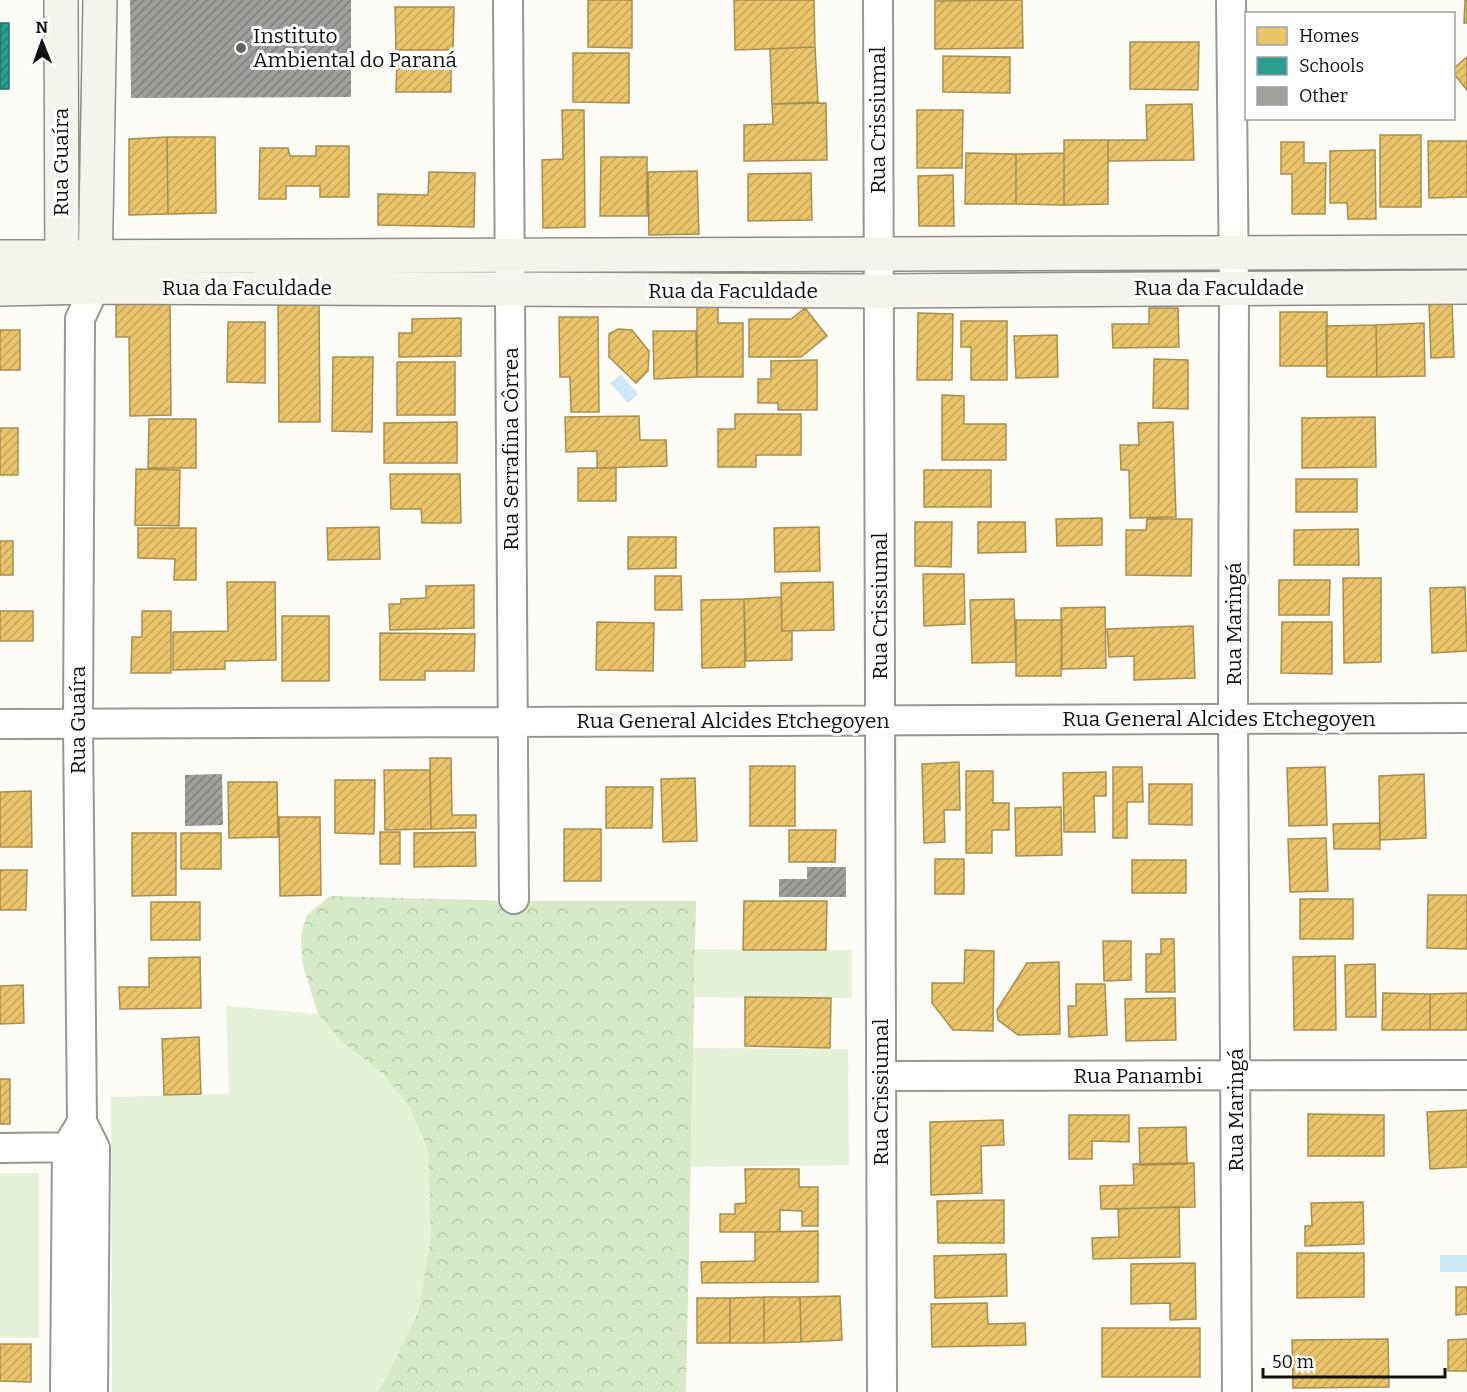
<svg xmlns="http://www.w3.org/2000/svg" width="1467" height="1392" viewBox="0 0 1467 1392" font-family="Bitter,serif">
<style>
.grass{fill:#e6f2d8}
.forest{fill:url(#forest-crowns)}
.water{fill:#cfe8f6}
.homes{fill:url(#homes-hatch);stroke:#a88e4f;stroke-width:1.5}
.schools{fill:url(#schools-hatch);stroke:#227369;stroke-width:1.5}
.building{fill:url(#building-hatch)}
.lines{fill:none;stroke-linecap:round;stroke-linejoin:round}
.street-casing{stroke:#979795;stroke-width:32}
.secondary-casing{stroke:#8e8d8b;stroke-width:36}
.street{stroke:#fffffe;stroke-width:28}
.secondary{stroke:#f5f4ec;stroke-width:33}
.poi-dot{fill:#646362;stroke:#fff;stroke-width:2}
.labels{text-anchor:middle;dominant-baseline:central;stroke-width:6;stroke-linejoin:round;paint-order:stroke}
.poi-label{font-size:21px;fill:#111;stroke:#fff;text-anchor:start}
.street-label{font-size:21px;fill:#111;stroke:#fff}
</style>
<defs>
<pattern id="forest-crowns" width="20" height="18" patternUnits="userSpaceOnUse" patternTransform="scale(1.5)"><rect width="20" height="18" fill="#d7e9c6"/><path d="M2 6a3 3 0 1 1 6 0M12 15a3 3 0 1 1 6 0" fill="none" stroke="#b8c7a9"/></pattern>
<pattern id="homes-hatch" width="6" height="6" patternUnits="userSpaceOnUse" patternTransform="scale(1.5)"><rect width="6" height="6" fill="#e9c46a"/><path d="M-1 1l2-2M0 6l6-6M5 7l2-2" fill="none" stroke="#c7a75b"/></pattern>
<pattern id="schools-hatch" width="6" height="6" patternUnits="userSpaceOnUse" patternTransform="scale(1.5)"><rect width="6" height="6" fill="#2a9d8f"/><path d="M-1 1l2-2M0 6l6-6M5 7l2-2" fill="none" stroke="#237f73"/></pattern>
<pattern id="building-hatch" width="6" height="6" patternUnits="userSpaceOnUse" patternTransform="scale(1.5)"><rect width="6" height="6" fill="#a19f9c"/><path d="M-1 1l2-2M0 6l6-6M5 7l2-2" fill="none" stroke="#82807e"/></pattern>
</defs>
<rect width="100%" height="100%" fill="#fdfcf7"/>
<!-- grass -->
<path class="grass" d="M695 949 852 950V998L694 997Z
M226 1006 318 1014 343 1043 382 1073 409 1106 428 1150 431 1236 418 1312 389 1372 377 1392H112L111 1097 229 1094Z
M693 1048 848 1049 849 1165 690 1167Z
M0 1173H39V1338H0Z"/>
<!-- forest -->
<path class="forest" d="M330 896 514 901H696L686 1392H377L389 1372 418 1312 431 1236 428 1150 409 1106 382 1073 343 1043 318 1014 302 962 301 935 307 915Z"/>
<!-- water -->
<path class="water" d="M621 374 638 394 628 403 610 383Z
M1467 1255V1272H1440V1255Z"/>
<!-- homes -->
<path class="homes" d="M588 0H632V48L588 47Z
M734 0H814L815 47 735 50Z
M1022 0 1023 48 935 49V1Z
M1465 0H1467V23H1464Z
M395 7H454L453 50H396Z
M1130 42H1199L1198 90 1130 89Z
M815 47 818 102 772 104 770 49Z
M573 53H629V103L573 102Z
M943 56 1010 57V93L943 92Z
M1467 57V90L1454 74V68Z
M397 60H451V92H396Z
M826 103 827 160 744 161V125L773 124 772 104Z
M1192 104 1194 160 1108 161V140H1147L1146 105Z
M562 110H584L585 227 543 228 542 160 563 159Z
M917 110H963L962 168H917Z
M1380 135H1421V207H1380Z
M167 137 168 214 129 215V139Z
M167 137H215L216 213 168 214Z
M1064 140H1108V204L1064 205Z
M1428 141H1467V197L1429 198Z
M1281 142H1304V163H1326L1325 214H1292V174H1281Z
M316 146H349V197H320V186H286V199H259L260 148H288L290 156H316Z
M1375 150 1376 219H1348L1347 203H1330V151Z
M966 153 1016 154V204H965Z
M1064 153V205L1016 204V154Z
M601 157H647V216H600Z
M697 171 699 234 649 235 648 172Z
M429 172 475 173 474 227 378 225V194L428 195Z
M811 173 812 220 748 221V174Z
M953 175 954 226H919L918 176Z
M170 302 171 415 130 416 129 337H116V303Z
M1452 302 1454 357 1431 358 1429 303Z
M319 304 320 422H279L278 305Z
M697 304 718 305V323H743V377H697Z
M805 308 827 336 801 357H749V319H791Z
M1149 308H1178L1179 347 1113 348 1112 324H1149Z
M1280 312H1327V366H1280Z
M918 313 953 314 952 380H917Z
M559 317H598L599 412H571L570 377H560Z
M461 318V356L399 357V333H412V319Z
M961 321H1007V380H971V347H961Z
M228 322H265V383L227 382Z
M1424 323 1425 376 1377 377 1376 325Z
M1376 325 1377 377H1327L1326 326Z
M618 329 632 330 649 351 648 371 636 383 609 357V334Z
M0 330H20V370H0Z
M653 331H696L697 377 654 379Z
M1057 335 1058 377 1016 378 1014 336Z
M333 357H373L372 432 332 431Z
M1154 359 1188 360V409L1153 408Z
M817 360V410H778V403H758V379H771V361Z
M397 362H455V415H397Z
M942 395 964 396V424H1006V460H942Z
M735 414H801V455H756V467H718V429H735Z
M639 416 640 440H666L667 466 597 468V451L566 452 565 417Z
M1375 417 1376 467 1302 468V418Z
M149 419H196V468H148Z
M457 422V463H384V423Z
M1173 422 1176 517 1130 518 1129 470H1121L1120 445H1139L1138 423Z
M0 428H18V475H0Z
M578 468H616V501H578Z
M136 469 180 470 179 526 135 525Z
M924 470H991V507H924Z
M390 474H460L461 523H422L421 509H391Z
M1296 479H1357V512H1296Z
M1102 518V545L1057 546 1056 519Z
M1147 519H1192L1191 576 1126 575V530H1146Z
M915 522H952L951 567 915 566Z
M978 522H1025L1026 552 978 553Z
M379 527 380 559 328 560 327 528Z
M819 527 820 571 775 572 774 528Z
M138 528H196V580H174L175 559 138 558Z
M1358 529 1359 565H1294V530Z
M628 537H676V568L628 569Z
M0 541H13V575H0Z
M923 574H964L965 624 924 626Z
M655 576H681L682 610H655Z
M1343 578H1381V662L1344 663Z
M1279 580H1330L1329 615H1279Z
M227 582H275L276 660 225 661V669L173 670V632L228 631Z
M833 582 834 630 782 631 781 583Z
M474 585V628L390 630 389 604H401V599L426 598V586Z
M1465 587 1467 651 1432 653 1430 588Z
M781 597 782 631H792V660L746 661 744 599Z
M744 599 745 667 702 668 701 600Z
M1014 599 1016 662 972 663 970 600Z
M1105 607 1106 668 1062 669 1061 608Z
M0 611H33V641H0Z
M142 611H171V673H131L132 637H142Z
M282 616H329V681H282Z
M1016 620H1062L1061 676H1016Z
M597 622 654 623 653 671 596 670Z
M1282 622H1332V674L1281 673Z
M1193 626 1195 678 1134 680V656L1109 657 1107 629Z
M380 633 475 634 474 671H425V680H380Z
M430 758H451L452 815H476V828L431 829Z
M959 762 960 810H944L945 842 924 843 922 764Z
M750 766H795V826H750Z
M1113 767H1142L1143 802H1127V838H1113Z
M1325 767 1327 825 1289 826 1287 768Z
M384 770H430L431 829 385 830Z
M966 771H993V803H1009V830H992V853H966Z
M1106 772V796H1094L1095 832H1064L1063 773Z
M1424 774 1426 838 1380 840 1379 776Z
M695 778 697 841 663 842 661 779Z
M335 780H375L374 834 335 833Z
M228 782H277L278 837 229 838Z
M1149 784H1192V825L1149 824Z
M606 787H653L652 828H606Z
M31 791 32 847H0V792Z
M1061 807 1062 855 1016 856 1015 808Z
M279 817H320L321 895 280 896Z
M1380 823V849H1334L1333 824Z
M564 829H601V881H564Z
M789 830H836L835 862H789Z
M380 832H400V864H380Z
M475 832 476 866 414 867V833Z
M132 833H176V895L132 896Z
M181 833H221V869H181Z
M1326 838 1328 891 1290 892 1288 839Z
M935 859H964V894H935Z
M1132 860H1186V893H1132Z
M0 870H27L26 910H0Z
M1428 895H1467V949L1427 948Z
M1300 899H1353V939H1300Z
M744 901H827L826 950H743Z
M151 902H200V940H151Z
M1161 939H1174L1175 992H1146V954H1161Z
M1103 941H1131V980L1104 981Z
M965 950 994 951 993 1031 953 1030 932 1003V983H964Z
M1335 956 1336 1030H1294L1293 957Z
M200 957 201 1008 120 1009 119 987H149V958Z
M1059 962 1060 1034 1018 1035 998 1020 997 1010 1027 963Z
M1375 964 1376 1017H1346L1345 965Z
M1076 984H1105L1107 1035 1069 1037 1068 1006H1076Z
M23 985 24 1023 0 1024V986Z
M1383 993 1430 994V1030H1382Z
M1467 993V1030H1430V994Z
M745 997 831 998 830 1048 745 1046Z
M1175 998 1176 1040 1126 1041 1125 999Z
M199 1037 201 1094 164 1095 162 1039Z
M0 1079H10V1124H0Z
M1467 1110V1167L1430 1169 1427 1112Z
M1308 1114 1384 1115V1156H1308Z
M1069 1115H1129V1142L1092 1141V1159H1069Z
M1003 1120 1004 1145 981 1146 982 1193 931 1195 930 1122Z
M1186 1127 1187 1164 1140 1165 1139 1128Z
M1194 1163 1195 1207 1101 1209 1100 1186 1134 1185 1133 1164Z
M745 1169H799V1187H818V1226H802V1211L780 1210V1232H720V1214H735V1204L746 1203Z
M1004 1200V1243H938L937 1201Z
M1363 1202 1364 1244 1305 1246V1226H1312L1311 1203Z
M1179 1207 1180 1257 1093 1259 1092 1238 1119 1237 1118 1209Z
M818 1231V1282L702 1283 701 1262 755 1261V1232Z
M1297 1253H1364V1297L1297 1298Z
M1006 1254 1007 1296 935 1298 934 1256Z
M1195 1263 1196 1319 1170 1320V1303L1131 1304V1264Z
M1456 1287H1467V1314L1456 1315Z
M840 1296 842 1340 801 1342 800 1297Z
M764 1297V1343H730V1298Z
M764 1297H800L801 1342 764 1343Z
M697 1298H730V1343H697Z
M987 1303 988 1324 1025 1323 1026 1345 932 1347 931 1304Z
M1102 1328H1200V1377H1102Z
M1388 1339 1389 1387 1293 1388 1292 1340Z
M1467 1339V1371H1448V1340Z
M0 1344H31V1382L0 1381Z"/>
<!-- schools -->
<path class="schools" d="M0 23H9V89H0Z"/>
<!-- building -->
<path class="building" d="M130 0H351V97L131 98Z
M222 774 223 825 185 826V775Z
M807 867H846V897H779V879H807Z"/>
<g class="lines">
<!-- street casing -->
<g class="street-casing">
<path id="street" d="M508 0 514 899
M878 0 882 1392
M1231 0 1234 288 1233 719 1237 1392
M0 724 1467 718
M881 1076 1467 1075
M0 1148 84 1147
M65 1392 67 1147 82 1122
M93 1392 95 1148 82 1122 78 724 80 319 95 287"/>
</g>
<!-- secondary casing -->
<g class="secondary-casing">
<path id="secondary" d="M61 0 62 277
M0 257 1467 252
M95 277 100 0
M0 289 95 287 880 291 1467 287"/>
</g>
<!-- street -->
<use href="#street" class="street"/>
<!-- secondary -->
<use href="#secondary" class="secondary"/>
</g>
<!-- markers -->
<circle class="poi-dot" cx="241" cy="48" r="6"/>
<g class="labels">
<!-- poi labels -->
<g class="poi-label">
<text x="253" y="36">Instituto<tspan x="253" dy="24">Ambiental do Paraná</tspan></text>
</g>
<!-- street labels -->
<g class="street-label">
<text transform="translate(878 120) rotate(-90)">Rua Crissiumal</text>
<text transform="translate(61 162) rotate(-90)">Rua Guaíra</text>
<text x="247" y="288">Rua da Faculdade</text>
<text x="1219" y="288">Rua da Faculdade</text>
<text x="733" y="291">Rua da Faculdade</text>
<text transform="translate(511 449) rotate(-90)">Rua Serrafina Côrrea</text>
<text transform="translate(880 606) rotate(-90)">Rua Crissiumal</text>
<text transform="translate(1234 624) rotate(-90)">Rua Maringá</text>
<text x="1219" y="719">Rua General Alcides Etchegoyen</text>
<text transform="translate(78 720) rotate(-90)">Rua Guaíra</text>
<text x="733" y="721">Rua General Alcides Etchegoyen</text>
<text x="1138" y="1076">Rua Panambi</text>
<text transform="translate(881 1092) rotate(-90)">Rua Crissiumal</text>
<text transform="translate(1236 1110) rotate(-90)">Rua Maringá</text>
</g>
</g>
<!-- legend -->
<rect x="1245" y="12" width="210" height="108" fill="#ffffff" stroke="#a0a0a0" stroke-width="1.5"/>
<rect x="1257" y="27" width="30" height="18" fill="#e9c46a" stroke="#a0a0a0" stroke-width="1.5"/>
<text x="1299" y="42" font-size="18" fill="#111111">Homes</text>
<rect x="1257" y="57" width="30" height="18" fill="#2a9d8f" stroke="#a0a0a0" stroke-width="1.5"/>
<text x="1299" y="72" font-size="18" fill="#111111">Schools</text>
<rect x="1257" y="87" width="30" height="18" fill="#a19f9c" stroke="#a0a0a0" stroke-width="1.5"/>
<text x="1299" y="102" font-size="18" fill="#111111">Other</text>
<!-- north arrow -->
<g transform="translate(42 42) rotate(359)" stroke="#ffffff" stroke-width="4.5" paint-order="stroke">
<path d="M0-4.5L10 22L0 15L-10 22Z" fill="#111111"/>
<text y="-9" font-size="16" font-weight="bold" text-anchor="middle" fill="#111111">N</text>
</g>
<!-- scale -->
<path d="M1263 1368v9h182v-9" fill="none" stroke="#111111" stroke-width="3"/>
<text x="1272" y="1368" font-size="18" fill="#111111" stroke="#ffffff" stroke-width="4.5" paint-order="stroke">50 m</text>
</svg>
